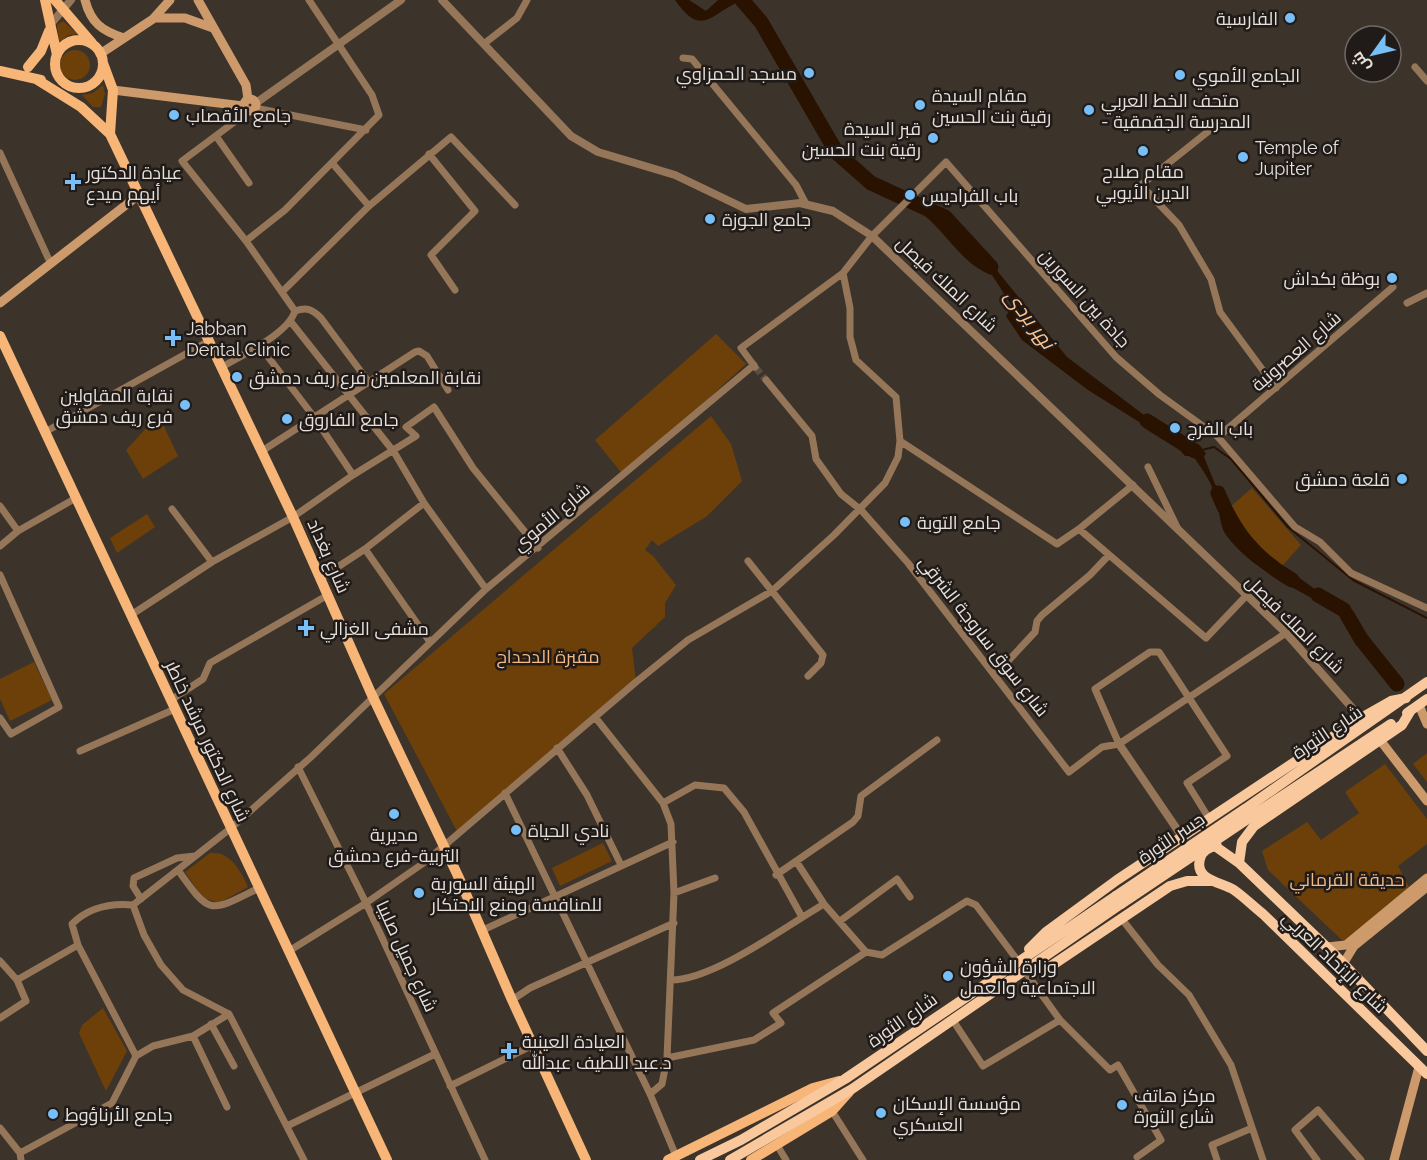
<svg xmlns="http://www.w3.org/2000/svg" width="1427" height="1160" viewBox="0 0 1427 1160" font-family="Raleway,Cairo,sans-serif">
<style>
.green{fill:#6d400a}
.water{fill:#291200}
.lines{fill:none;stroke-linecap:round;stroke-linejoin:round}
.stream{stroke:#291200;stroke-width:2}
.river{stroke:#291200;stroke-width:15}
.minor-tunnel{stroke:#564d44;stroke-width:7;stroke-dasharray:7 3.5;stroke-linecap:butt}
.minor{stroke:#967659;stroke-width:7}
.tertiary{stroke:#967659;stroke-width:8}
.secondary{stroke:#cd9a6b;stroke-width:9}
.primary{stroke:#f7b678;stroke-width:10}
.trunk{stroke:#f9c89c;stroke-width:10}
.trunk-bridge{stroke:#f9c89c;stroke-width:10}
.poi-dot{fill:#78bff7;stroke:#201b18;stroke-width:2}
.labels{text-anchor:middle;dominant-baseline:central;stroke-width:5;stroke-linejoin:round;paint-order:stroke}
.poi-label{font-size:18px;fill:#e6e0da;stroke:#201b18;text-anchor:start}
.street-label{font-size:18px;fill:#e6e0da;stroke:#201b18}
.park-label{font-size:18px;fill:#f2b984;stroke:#201b18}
.water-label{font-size:20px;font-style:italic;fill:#fec58f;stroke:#201b18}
</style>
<rect width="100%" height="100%" fill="#3c332a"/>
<!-- green -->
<path class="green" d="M63 21 78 34 69 35 59 42 57 25Z
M60 65a15 15 0 1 1 30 0a15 15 0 1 1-30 0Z
M103 85 105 94 101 107H93L82 95 93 93Z
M716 334 746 364 624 476 595 440Z
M711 416 731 444 742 481 706 517 658 546 652 540 645 550 653 556 676 585 665 603V617L632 648 636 682 458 833 384 694Z
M160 418 178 456 143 479 126 450 150 424Z
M1252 488 1301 545 1281 567C1259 553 1237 532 1230 507Z
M147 514 155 527 117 553 110 538Z
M34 662 52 700 10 721 0 699V679Z
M1427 753V782L1413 764Z
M1385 764 1427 819V844L1398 866 1409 887 1344 942 1268 870 1262 851 1307 822 1321 840 1359 813 1345 792Z
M603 843 612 861 560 886 552 868Z
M210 853C230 851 241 871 248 887L219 903 203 898 185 872Z
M103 1008 127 1051 106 1091 79 1033 82 1025Z"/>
<!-- water -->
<path class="water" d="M675 0H689L706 11 718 0H742L746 5 738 2C709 16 701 37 675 0Z
M925 208 945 217 978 253 986 257 1067 357 1152 421 1166 426 1160 435 1088 390 1022 340 1006 316 1012 306 992 275C965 267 947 234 925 216Z
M1186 438 1206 453 1204 457 1215 484 1225 501 1231 523 1250 548 1276 571 1297 576 1336 605 1331 609C1295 588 1251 569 1226 535 1219 525 1220 511 1217 500 1212 483 1203 470 1193 456H1185L1178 448 1179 441Z"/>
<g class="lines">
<!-- stream -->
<path class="stream" d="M1202 450 1214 447 1231 459 1288 527 1353 580 1427 618"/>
<!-- river -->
<path class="river" d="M742 0 761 22 837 153 871 183 945 217 991 267
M1147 421 1195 451
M1218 493C1234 532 1254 558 1292 580
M1318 595 1344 610
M1347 615 1361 639 1397 684"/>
<!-- minor-tunnel -->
<path class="minor-tunnel" d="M756 368 766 380"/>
<!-- minor -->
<path class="minor" d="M485 43 517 18 527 0
M683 58 692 59 796 185 806 204
M1415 67 1427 81
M244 108 237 120 182 161 246 241 295 311
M255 108 366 130
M1220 122 1141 185 1179 225 1211 279 1220 312 1276 388
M216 136 249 183
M0 153 50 262
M429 154 475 211 431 255 455 290
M333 164 369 206
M246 241 285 210 379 115 372 95 309 0
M282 292 369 206 451 137 515 205
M1407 303 1427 293
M291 322 394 452 424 503 486 589
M259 345 314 417 353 475
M222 367C242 355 288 334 295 311 307 307 312 309 321 318L368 381
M755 367 741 348 843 273
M766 380 812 436 816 459 841 494 861 510 908 563 1069 772 1102 747 1119 744 1286 633
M45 432 209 341
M1218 437 1393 287
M900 441 1057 544 1079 529 1133 485
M262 451 415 352 419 351 427 356 448 390
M1148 467 1177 527
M0 506 18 531
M172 509 212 562
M1079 529 1206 638 1245 597
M0 546 18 531 76 498
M365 549 430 642
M748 561 823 655 821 663 808 676
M0 575 59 707 11 734 0 718
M321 578 365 549 424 503
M131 615 212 562 293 517 353 475 416 436 406 427 434 407 473 468 538 548
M995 675 1035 632 1037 621 1042 615 1090 575 1109 555
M171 700 203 679 210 663 328 595
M595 717 663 803 671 824 674 893 667 1058 662 1084 650 1094
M1119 744 1095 689 1150 652H1159L1227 756 1187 783 1210 820
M557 748 587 795 621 865
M80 751 175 709
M298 767 366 903 485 1160
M505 793 650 1094 676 1156
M663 803 695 785 724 788 744 812 802 917
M796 861 824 904 866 952 882 955 967 901 976 905 1018 961
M178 870C211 917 210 912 259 888
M776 875 853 822 858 816 861 796 937 740
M674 893 715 878
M141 899 133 886 134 878 177 858 195 856
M133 905 231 828 311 757 486 589 754 365
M133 905 144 935 161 965 183 990 229 1014 304 1160
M133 905C110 903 89 907 72 924L78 945 136 1056
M1121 918 1158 965 1189 995 1231 1065 1263 1160
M840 921 897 879 910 897
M483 930 673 842
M289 951 366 903 425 862 636 682 688 640 772 591 834 535 885 483 898 457 900 441 896 397 856 360 850 337V308L843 273 872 236 946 162 1116 357 1160 395 1218 437 1295 527 1320 542 1351 573 1427 608
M0 961 17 980 26 1001 0 1018
M1024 970 1060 1020 1110 1070 1118 1065 1161 1140 1137 1157
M17 980 78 945
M671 980C714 980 786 926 824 904
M512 1000 530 988 674 923
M952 1019 983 1066 1060 1020
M211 1024 234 1066
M193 1036 227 1107
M667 1058 754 1040 781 1023 773 1013 866 952
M450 1086 533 1045
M832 1111 863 1160
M287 1126 435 1054
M0 1128 20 1153 21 1160
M777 1145 786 1160
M20 1153 112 1103 136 1056 153 1046 193 1036 229 1014
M1217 1160 1212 1145 1252 1128
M1317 1160 1295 1130 1318 1110 1361 1160"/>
<!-- tertiary -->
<path class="tertiary" d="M442 0 571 136 598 152 675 175 746 209 800 203 833 211 872 236 1286 633 1361 718
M50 25 71 0
M256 103 401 0
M1119 744 1183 838"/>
<!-- secondary -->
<path class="secondary" d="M85 0C91 23 102 31 124 38
M198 0 246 85 248 99
M154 18H185L213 28
M100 54 153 19 170 0
M113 90 243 106
M244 105a6 6 0 1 1 12 0a6 6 0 1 1-12 0Z
M0 303 140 194
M1419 705 1427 724
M1380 740 1427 801
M1327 947 1346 945 1427 878
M1343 964 1354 946 1427 887
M1394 1160 1419 1067"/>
<!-- primary -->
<path class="primary" d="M45 0 57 55
M55 0 92 43
M55 64a24 24 0 1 1 48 0a24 24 0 1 1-48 0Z
M103 63 113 90 110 134 293 517 371 693 459 878 512 1000 586 1160
M28 67 41 51 49 31
M0 71 41 80
M36 79 81 107 110 134
M0 336 387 1160
M668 1160 813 1088 839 1081
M751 1160 832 1111 849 1092"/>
<!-- trunk -->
<path class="trunk" d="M1407 713 1427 699
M1245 809 1427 682
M1249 818 1391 724
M1212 844 1239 863 1334 954 1427 1051
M1217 846C1209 847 1202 850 1200 859 1194 880 1221 882 1234 890 1244 897 1253 906 1263 914L1427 1074
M1239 863 1242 842 1254 826 1402 725 1411 710
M1029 949 1046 932 1117 880 1361 718 1391 701 1406 698
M1025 970H1039L1051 966 1170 886 1187 881H1211
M700 1160 741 1140 845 1079 1116 896
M730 1160 852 1089 1121 904"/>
<!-- trunk-bridge -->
<path class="trunk-bridge" d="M1116 896 1245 809
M1121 904 1249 818"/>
</g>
<!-- markers -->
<g class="poi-dot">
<circle cx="1290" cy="18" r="6"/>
<circle cx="809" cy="73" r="6"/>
<circle cx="1180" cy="75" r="6"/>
<circle cx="920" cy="105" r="6"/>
<circle cx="1089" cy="110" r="6"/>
<circle cx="174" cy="115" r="6"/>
<circle cx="933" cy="138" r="6"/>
<circle cx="1143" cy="151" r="6"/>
<circle cx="1243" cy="157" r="6"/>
<path d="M70 173h6v6h6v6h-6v6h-6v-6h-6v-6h6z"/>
<circle cx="910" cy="195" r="6"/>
<circle cx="710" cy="219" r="6"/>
<circle cx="1392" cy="278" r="6"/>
<path d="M170 329h6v6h6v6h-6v6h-6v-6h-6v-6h6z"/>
<circle cx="237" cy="377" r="6"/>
<circle cx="185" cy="405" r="6"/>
<circle cx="287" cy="419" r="6"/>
<circle cx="1175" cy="428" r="6"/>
<circle cx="1402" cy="479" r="6"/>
<circle cx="905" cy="522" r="6"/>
<path d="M303 619h6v6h6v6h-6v6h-6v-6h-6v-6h6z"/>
<circle cx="394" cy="814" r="6"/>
<circle cx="516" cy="830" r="6"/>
<circle cx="419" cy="893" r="6"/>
<circle cx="948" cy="976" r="6"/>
<path d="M506 1042h6v6h6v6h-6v6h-6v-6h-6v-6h6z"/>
<circle cx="1122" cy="1105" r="6"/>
<circle cx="881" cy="1113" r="6"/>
<circle cx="53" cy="1114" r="6"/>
</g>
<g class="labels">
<!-- poi labels -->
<g class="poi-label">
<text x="1278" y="18" text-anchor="end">الفارسية</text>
<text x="797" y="73" text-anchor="end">مسجد الحمزاوي</text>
<text x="1192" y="75">الجامع الأموي</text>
<text x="932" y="95">مقام السيدة<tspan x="932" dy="21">رقية بنت الحسين</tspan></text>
<text x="1101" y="100">متحف الخط العربي<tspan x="1101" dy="21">- المدرسة الجقمقية</tspan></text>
<text x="186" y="115">جامع الأقصاب</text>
<text x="921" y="128" text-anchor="end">قبر السيدة<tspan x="921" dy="21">رقية بنت الحسين</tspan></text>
<text x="1255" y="147">Temple of<tspan x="1255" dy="21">Jupiter</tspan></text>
<text x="1143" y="171" text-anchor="middle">مقام صلاح<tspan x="1143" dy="21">الدين الأيوبي</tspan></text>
<text x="86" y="172">عيادة الدكتور<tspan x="86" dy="21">أيهم ميدع</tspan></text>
<text x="922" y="195">باب الفراديس</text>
<text x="722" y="219">جامع الجوزة</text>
<text x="1380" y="278" text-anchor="end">بوظة بكداش</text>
<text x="186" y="328">Jabban<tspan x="186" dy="21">Dental Clinic</tspan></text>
<text x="249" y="377">نقابة المعلمين فرع ريف دمشق</text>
<text x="173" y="395" text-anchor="end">نقابة المقاولين<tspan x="173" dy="21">فرع ريف دمشق</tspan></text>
<text x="299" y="419">جامع الفاروق</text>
<text x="1187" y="428">باب الفرج</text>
<text x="1390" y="479" text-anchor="end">قلعة دمشق</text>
<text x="917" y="522">جامع التوبة</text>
<text x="320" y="628">مشفى الغزالي</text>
<text x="528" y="830">نادي الحياة</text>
<text x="394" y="834" text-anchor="middle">مديرية<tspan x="394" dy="21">التربية-فرع دمشق</tspan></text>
<text x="431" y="883">الهيئة السورية<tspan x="431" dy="21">للمنافسة ومنع الاحتكار</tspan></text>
<text x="960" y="966">وزارة الشؤون<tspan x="960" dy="21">الاجتماعية والعمل</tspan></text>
<text x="522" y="1041">العيادة العينية<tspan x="522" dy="21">د.عبد اللطيف عبدالله</tspan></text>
<text x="1134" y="1095">مركز هاتف<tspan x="1134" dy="21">شارع الثورة</tspan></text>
<text x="893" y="1103">مؤسسة الإسكان<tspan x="893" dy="21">العسكري</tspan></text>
<text x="65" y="1114">جامع الأرناؤوط</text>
</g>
<!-- street labels -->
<g class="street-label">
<text transform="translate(947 284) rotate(43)">شارع الملك فيصل</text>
<text transform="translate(1085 298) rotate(48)">جادة بين السورين</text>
<text transform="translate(1296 351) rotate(-41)">شارع العصرونية</text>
<text transform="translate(551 517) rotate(-40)">شارع الأموي</text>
<text transform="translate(329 556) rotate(66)">شارع بغداد</text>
<text transform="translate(1295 624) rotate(45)">شارع الملك فيصل</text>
<text transform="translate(984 636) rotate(52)">شارع سوق ساروجة الشرقي</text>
<text transform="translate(1327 732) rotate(-34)">شارع الثورة</text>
<text transform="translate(208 741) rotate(65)">شارع الدكتور مرشد خاطر</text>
<text transform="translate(1171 838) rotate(-34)">جسر الثورة</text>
<text transform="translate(407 956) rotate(65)">شارع جميل صليبا</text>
<text transform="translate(1335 962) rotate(44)">شارع الإتحاد العربي</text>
<text transform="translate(902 1020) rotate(-35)">شارع الثورة</text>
</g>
<!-- park labels -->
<g class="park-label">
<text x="548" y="656">مقبرة الدحداح</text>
<text x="1347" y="879">حديقة القرماني</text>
</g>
<!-- water labels -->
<g class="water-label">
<text transform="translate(1030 319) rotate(53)">نهر بردى</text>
</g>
</g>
<!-- north arrow -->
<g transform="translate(1373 54) rotate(236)"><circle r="28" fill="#201b18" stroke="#6f6a66" stroke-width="1.5"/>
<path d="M0-4.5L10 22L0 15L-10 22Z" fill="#78bff7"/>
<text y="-9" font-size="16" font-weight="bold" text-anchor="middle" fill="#e6e0da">ش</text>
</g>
</svg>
